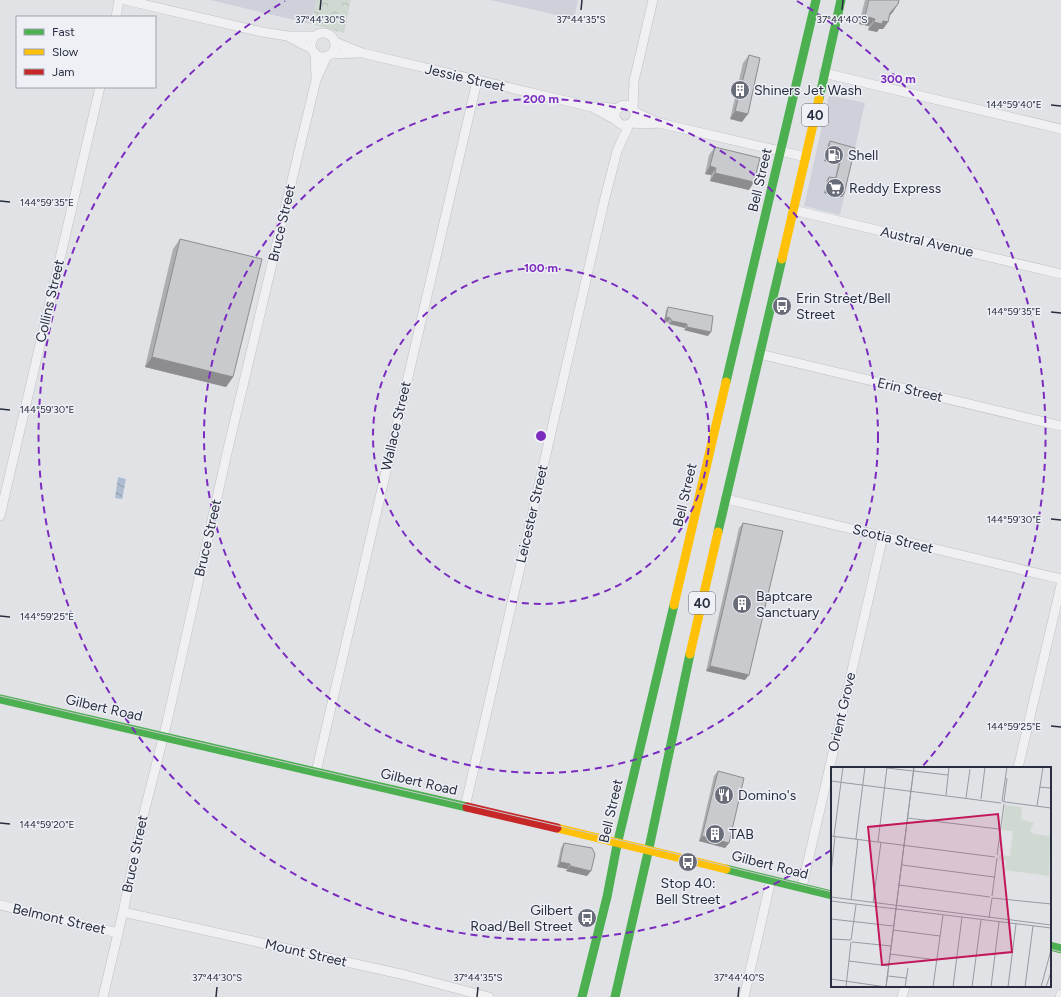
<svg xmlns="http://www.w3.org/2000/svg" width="1061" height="997" viewBox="0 0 1061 997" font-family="Figtree,sans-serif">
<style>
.built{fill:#ced1d9}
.forest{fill:url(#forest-crowns)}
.water{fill:url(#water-waves)}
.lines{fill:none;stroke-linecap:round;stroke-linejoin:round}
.street-casing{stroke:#bfc0c4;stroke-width:10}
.street{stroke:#f0f0f2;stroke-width:9}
.fast{stroke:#4caf50;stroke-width:9}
.slow{stroke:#ffc107;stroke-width:9}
.jam{stroke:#c62828;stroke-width:9}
.tram{stroke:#c9cace;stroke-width:1}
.wall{fill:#adaeb1}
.shaded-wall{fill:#8d8d90}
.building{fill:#c9cace;stroke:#8d8d90}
.ticks{fill:none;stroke:#282e3f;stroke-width:1.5}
.ring{fill:none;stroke:#7b2cbf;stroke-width:2;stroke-dasharray:7 5}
.labels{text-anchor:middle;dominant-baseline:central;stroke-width:3;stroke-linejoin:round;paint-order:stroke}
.shield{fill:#eef0f6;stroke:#636876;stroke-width:1}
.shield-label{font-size:13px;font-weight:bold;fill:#282e3f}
.street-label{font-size:14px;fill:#282e3f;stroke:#eef0f6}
.poi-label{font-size:14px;fill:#282e3f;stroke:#eef0f6;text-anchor:start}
.inset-road{fill:none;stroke:#969aa3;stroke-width:1}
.view{fill:#c2185b;fill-opacity:0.15;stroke:#c2185b;stroke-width:2}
.inset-edge{fill:none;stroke:#282e3f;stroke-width:2}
.ticks-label{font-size:10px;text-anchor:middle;fill:#282e3f;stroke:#eef0f6;stroke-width:3;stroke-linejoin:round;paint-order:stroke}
.centre{fill:#7b2cbf;stroke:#eef0f6;stroke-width:2}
.ring-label{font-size:12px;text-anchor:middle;font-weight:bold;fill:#7b2cbf;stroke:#eef0f6;stroke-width:3;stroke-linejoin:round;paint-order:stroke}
</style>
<defs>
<pattern id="forest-crowns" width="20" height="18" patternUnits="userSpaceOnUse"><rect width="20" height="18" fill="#d0d9d1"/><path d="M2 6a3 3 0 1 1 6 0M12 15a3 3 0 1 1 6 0" fill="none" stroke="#b3bbb4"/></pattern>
<pattern id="water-waves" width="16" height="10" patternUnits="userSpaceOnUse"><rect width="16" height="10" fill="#aebcd1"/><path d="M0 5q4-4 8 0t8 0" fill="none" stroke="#8e99ab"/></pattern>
</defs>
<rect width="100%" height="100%" fill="#e0e2e6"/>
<!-- built -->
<path class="built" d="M210 0H317L311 24Z
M490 0H578L574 19Z
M829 95 865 103 840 215 804 206Z"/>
<!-- forest -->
<path class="forest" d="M317 0H351L344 33 311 24Z"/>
<!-- water -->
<path class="water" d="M118 477 126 479 122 499 115 498Z"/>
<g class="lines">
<!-- street casing -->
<g class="street-casing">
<path id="street" d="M125 0 262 32 288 36H315
M116 17 119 0
M311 45a12 12 0 1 1 24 0a12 12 0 1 1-24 0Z
M289 37 312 49
M335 42 362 53 592 107H603L618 109
M315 53 316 78
M332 54 359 53
M824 73 1061 129
M615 115a10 10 0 1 1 20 0a10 10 0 1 1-20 0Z
M592 107 616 120
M633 109 634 81 653 0
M635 112 659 123 806 157
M632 123 646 124 659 123
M793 210 1061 274
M759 354 1061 426
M726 499 1061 579
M0 516 100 87
M1018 768 1061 585
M316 772 477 81
M465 807 603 206 617 151 629 125
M802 887 883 536
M0 905 118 933
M123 912 405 975 489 997
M103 997 123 912 142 821 167 722 227 453 286 205 316 80 327 56
M744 997 771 880
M902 997 905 986
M1060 997 1061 994"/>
</g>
<!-- street -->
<use href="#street" class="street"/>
<!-- fast -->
<path class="fast" d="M819 99 841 0
M726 382 816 0
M718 532 782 259
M0 699 467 807
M726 869 832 895
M1050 946 1061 949
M582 997 607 897 617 845 674 605
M615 997 649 848 690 654"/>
<!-- slow -->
<path class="slow" d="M782 259 819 99
M674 605 726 382
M690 654 718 532
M557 828 726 869"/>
<!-- jam -->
<path class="jam" d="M467 807 557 828"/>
<!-- tram -->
<path class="tram" d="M0 696 619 840 832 892
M1050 949 1061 952"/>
</g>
<!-- wall -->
<path class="wall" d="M865 0H899L898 4 890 15 888 22 883 29H879L877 32 868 30 869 26 859 24Z
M749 55 742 122 730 119 743 63Z
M830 141 855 148 844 194 842 197 824 193 827 179 829 177 835 178 838 164 824 161 828 144Z
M715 147 749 190 710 181 711 175 705 174 709 155Z
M180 239 233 377 226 387 145 367 173 249Z
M668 307 708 336 684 330 685 328 669 324 667 322 664 321 666 310Z
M743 523 745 680 706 671 739 528Z
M718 771 729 843 725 848 699 841 714 776Z
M564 843 587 876 566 871 567 869 557 867 561 848Z"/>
<!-- shaded-wall -->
<path class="shaded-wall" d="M898 4 893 12 885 21 890 13Z
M865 16 875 19 869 26 859 24Z
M883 21 888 22 883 29H879L877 32 868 30 874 22Z
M735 111 748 114 742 122 730 119Z
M826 158 840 162 838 164 824 161Z
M710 166 716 168 711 175 705 174Z
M715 173 754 182 749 190 710 181Z
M826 190 844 194 842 197 824 193Z
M666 317 670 318 667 322 664 321Z
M672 321 687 324 685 328 669 324Z
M687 327 711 332 708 336 684 330Z
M152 357 233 377 226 387 145 367Z
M710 666 749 675 745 680 706 671Z
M702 836 729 843 725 848 699 841Z
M560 862 570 864 567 869 557 867Z
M570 866 591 871 587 876 566 871Z"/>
<!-- building -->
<path class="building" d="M869 0H899L898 4 890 13 888 22 883 21 882 24 874 22 875 19 865 16Z
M749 55 760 58 748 114 735 111Z
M830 141 855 148 844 194 826 190 829 177 836 178 840 162 826 158Z
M715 147 760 158 754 182 715 173 716 168 710 166Z
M180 239 262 259 233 377 152 357Z
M668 307 713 316 711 332 687 327V324L672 321 670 318 666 317Z
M743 523 783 531 749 675 710 666Z
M718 771 744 778 729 843 702 836Z
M564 843 592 848 595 854 591 871 570 866V864L560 862Z"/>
<!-- ticks -->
<path class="ticks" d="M320 10 321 0M581 10 582 0M842 10 843 0M1051 105 1061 106M0 201 10 202M1051 312 1061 313M0 409 10 410M1051 519 1061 520M0 616 10 617M1051 726 1061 727M0 823 10 824M216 997 217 987M477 997 478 987M738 997 739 987"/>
<!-- distance rings -->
<g class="ring">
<circle cx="541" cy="436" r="168"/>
<circle cx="541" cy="436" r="337"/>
<path d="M831 850A505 505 0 1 1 285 1M797 1A505 505 0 0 1 922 767"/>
</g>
<!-- icons -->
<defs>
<g id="building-disc" transform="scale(1)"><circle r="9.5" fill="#686d79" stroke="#eef0f6"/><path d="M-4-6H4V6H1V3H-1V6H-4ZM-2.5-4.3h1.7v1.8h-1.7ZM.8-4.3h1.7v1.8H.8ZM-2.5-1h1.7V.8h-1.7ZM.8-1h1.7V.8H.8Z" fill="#fff"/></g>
<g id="fuel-disc" transform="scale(1)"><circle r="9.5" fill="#686d79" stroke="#eef0f6"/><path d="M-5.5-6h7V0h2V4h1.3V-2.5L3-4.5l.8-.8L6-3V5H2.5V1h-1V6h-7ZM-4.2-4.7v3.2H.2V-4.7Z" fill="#fff"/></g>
<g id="supermarket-disc" transform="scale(1)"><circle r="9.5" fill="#686d79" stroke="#eef0f6"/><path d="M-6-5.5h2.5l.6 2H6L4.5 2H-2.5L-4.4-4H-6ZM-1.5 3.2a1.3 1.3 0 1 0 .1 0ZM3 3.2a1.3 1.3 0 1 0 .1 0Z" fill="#fff"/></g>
<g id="bus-disc" transform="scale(1)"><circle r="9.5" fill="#686d79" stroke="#eef0f6"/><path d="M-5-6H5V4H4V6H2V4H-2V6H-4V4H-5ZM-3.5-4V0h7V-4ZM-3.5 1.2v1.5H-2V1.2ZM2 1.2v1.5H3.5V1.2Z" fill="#fff"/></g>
<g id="restaurant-disc" transform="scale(1)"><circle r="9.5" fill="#686d79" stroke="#eef0f6"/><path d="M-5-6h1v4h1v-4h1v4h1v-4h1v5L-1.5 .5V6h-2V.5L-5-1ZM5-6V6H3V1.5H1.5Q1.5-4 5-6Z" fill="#fff"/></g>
</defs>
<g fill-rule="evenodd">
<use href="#building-disc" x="740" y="90"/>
<use href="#fuel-disc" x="834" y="155"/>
<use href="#supermarket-disc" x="835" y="188"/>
<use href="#bus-disc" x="782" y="306"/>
<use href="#building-disc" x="742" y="604"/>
<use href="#restaurant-disc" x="724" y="795"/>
<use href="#building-disc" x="715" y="834"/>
<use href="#bus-disc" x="688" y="862"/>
<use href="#bus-disc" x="587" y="918"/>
</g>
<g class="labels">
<!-- shield labels -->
<g class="shield">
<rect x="802" y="104" width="26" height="22" rx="3"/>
<rect x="689" y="592" width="26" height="22" rx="3"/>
</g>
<g class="shield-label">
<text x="815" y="115">40</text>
<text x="702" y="603">40</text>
</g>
<!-- street labels -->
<g class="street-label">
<text transform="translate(465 78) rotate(13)">Jessie Street</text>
<text transform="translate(760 180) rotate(-77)">Bell Street</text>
<text transform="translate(282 223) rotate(-77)">Bruce Street</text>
<text transform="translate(927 242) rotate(13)">Austral Avenue</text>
<text transform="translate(50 301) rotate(-77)">Collins Street</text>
<text transform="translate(910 390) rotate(13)">Erin Street</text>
<text transform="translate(396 426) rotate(-77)">Wallace Street</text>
<text transform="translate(685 495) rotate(-77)">Bell Street</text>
<text transform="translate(532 514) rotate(-77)">Leicester Street</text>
<text transform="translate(208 538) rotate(-77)">Bruce Street</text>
<text transform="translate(893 539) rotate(14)">Scotia Street</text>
<text transform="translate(104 708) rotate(13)">Gilbert Road</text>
<text transform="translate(842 712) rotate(-77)">Orient Grove</text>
<text transform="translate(419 782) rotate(13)">Gilbert Road</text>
<text transform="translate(611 811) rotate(-77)">Bell Street</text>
<text transform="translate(135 854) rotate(-78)">Bruce Street</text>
<text transform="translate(770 865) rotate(14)">Gilbert Road</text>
<text transform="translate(59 919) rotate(13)">Belmont Street</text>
<text transform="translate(306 953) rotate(13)">Mount Street</text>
</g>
<!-- poi labels -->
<g class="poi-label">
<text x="754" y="90">Shiners Jet Wash</text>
<text x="848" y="155">Shell</text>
<text x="849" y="188">Reddy Express</text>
<text x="796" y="298">Erin Street/Bell<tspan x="796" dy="16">Street</tspan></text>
<text x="756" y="596">Baptcare<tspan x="756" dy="16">Sanctuary</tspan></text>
<text x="738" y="795">Domino's</text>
<text x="729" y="834">TAB</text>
<text x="688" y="883" text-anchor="middle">Stop 40:<tspan x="688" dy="16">Bell Street</tspan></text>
<text x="573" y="910" text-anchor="end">Gilbert<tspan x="573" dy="16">Road/Bell Street</tspan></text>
</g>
</g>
<!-- overview -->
<g transform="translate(831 767)">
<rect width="220" height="220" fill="#e0e2e6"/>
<path d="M174 38 191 40 190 52 203 56 199 63 202 67 219 69 218 109 174 103 175 93 167 92 168 88 179 89 182 64 171 63Z" fill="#d0d9d1"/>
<path class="inset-road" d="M56 1 117 8M0 14 170 36M208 20 220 21M115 28 118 0M135 31 139 2M150 32 154 0M173 34 176 11M174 35 220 41M174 35 171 34 176 0M206 39 212 0M76 51 168 62M0 69 164 90M3 69 12 0M25 72 34 0M47 75 56 0M166 88 173 37M71 98 163 110M0 106 4 70M68 118 159 130M161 129 166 91M0 130 220 158M161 131 220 137M20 133 27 72M0 134 220 161M42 136 50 75M158 151 161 131M0 152 62 159M62 163 109 169M0 172 20 173M20 173 25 138M21 175 60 179M59 187 106 193M18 194 58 199M57 209 75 211M0 212 55 220M15 220 20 175M55 220 83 0M55 220 83 0M74 220 77 201M102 220 112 148M122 220 131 150M141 220 150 153M160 220 168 155M177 220 185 157M194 220 202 159M210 220 220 183M215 220 220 205"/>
<path class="view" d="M167 47 181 185 51 198 37 60Z"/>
<rect width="220" height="220" class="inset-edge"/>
</g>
<g class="ticks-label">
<text x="320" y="23">37°44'30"S</text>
<text x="581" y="23">37°44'35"S</text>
<text x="842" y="23">37°44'40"S</text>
<text x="1014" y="108">144°59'40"E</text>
<text x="47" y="206">144°59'35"E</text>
<text x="1014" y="315">144°59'35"E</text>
<text x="47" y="413">144°59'30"E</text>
<text x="1014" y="523">144°59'30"E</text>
<text x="47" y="620">144°59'25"E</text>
<text x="1014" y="730">144°59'25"E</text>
<text x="47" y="828">144°59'20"E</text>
<text x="217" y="981">37°44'30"S</text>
<text x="478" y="981">37°44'35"S</text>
<text x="739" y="981">37°44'40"S</text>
</g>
<circle cx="541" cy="436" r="6" class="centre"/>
<g class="ring-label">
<text x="898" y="83">300 m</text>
<text x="541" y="103">200 m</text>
<text x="541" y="272">100 m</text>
</g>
<!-- legend -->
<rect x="16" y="16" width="140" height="72" fill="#eef0f6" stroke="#9fa2ad"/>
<rect x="24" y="29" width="20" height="6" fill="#4caf50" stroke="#9fa2ad"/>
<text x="52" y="36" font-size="12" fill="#282e3f">Fast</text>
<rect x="24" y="49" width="20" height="6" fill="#ffc107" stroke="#9fa2ad"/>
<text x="52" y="56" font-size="12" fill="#282e3f">Slow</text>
<rect x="24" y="69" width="20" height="6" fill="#c62828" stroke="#9fa2ad"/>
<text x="52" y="76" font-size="12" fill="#282e3f">Jam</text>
</svg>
